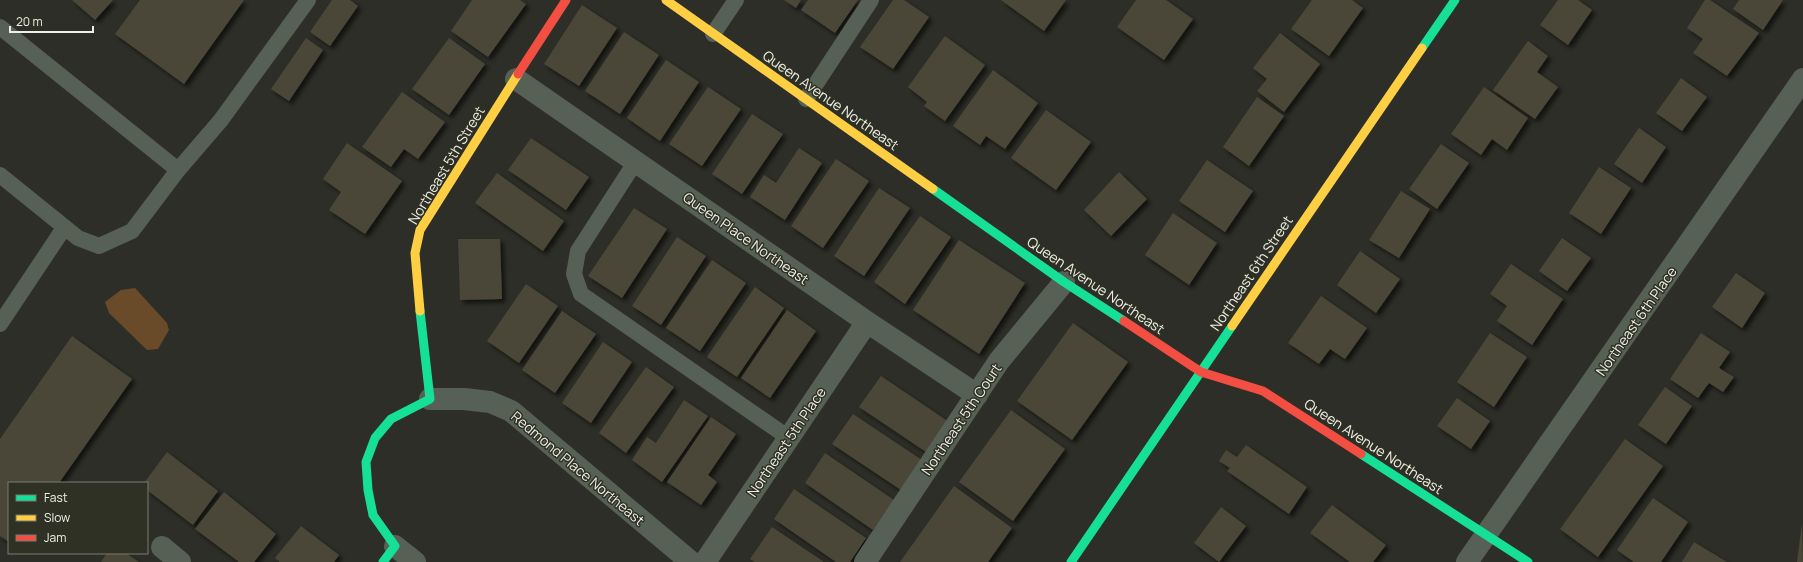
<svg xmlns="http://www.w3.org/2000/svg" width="1803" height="562" viewBox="0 0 1803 562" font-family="Manrope,sans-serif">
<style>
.green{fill:#694b2a}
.building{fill:#4b4737;filter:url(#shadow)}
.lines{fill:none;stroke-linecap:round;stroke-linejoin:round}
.lane{stroke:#576054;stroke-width:16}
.street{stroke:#576054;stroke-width:22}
.fast{stroke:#16e098;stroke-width:9}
.slow{stroke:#ffcf43;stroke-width:9}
.jam{stroke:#f24e42;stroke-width:9}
.labels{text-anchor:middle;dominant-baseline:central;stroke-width:3;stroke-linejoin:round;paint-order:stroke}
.street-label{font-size:14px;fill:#eeefe7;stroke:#2f3124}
</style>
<defs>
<filter id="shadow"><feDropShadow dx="3.5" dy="3.5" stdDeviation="2" flood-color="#0009"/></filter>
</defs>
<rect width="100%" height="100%" fill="#2d2e27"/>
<!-- green -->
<path class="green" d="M135 288 167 323 169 330 158 349 147 350 109 313 105 302 121 290Z"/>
<!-- building -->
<path class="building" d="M72 0H113L95 20Z
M140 0H244L184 84 115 34Z
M332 0H350L358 6 330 46 310 32Z
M472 0H520L526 4 488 57 451 31Z
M784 0H801L796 8Z
M808 0H858L835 33 801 10Z
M893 0H904L929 17 893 69 860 47Z
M1001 0H1066L1044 31Z
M1136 0H1166L1193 19 1164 60 1117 27Z
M1312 0H1352L1363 8 1329 56 1291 29Z
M1558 0H1578L1592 10 1568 45 1540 25Z
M1705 0H1710L1759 33 1727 76 1693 53 1703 39 1687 28Z
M1739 0H1783L1763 30 1733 9Z
M582 5 617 28 579 86 544 64Z
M624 32 659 55 620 114 585 91Z
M1280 33 1320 64 1284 112 1257 91 1267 79 1253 68Z
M945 36 985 65 945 121 924 106 927 102 908 87Z
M306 38 323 50 289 101 271 89Z
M449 38 485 64 449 115 412 89Z
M1528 41 1548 56 1537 72 1558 87 1535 119 1493 90Z
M666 60 699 82 660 141 627 118Z
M993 70 1038 103 1005 149 986 136 980 145 953 126Z
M1681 78 1707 97 1682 131 1656 113Z
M708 87 741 109 702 166 669 144Z
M1484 87 1528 118 1507 150 1492 139 1481 155 1451 134Z
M402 92 445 122 418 159 404 149 391 167 362 147Z
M1257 97 1284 116 1249 166 1223 147Z
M1046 110 1091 142 1056 190 1011 158Z
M752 114 783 134 742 194 712 174Z
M1639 128 1666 147 1642 183 1614 164Z
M531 138 589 177 566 210 508 170Z
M347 143 402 181 365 234 329 210 341 192 323 179Z
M1441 144 1469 163 1437 209 1409 189Z
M799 148 822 163 785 220 750 197 764 175 776 183Z
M836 159 869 181 823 248 791 226Z
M1207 160 1253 191 1225 232 1179 201Z
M1599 167 1631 188 1601 234 1569 213Z
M1119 172 1147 199 1111 236 1084 210Z
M497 173 564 221 543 251 475 203Z
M879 188 910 208 864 276 834 256Z
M1401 191 1430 209 1399 258 1369 240Z
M634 208 667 229 622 298 588 276Z
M1173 213 1217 243 1189 285 1145 255Z
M920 216 951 237 905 304 874 282Z
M677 237 706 256 661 325 632 306Z
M1562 238 1591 258 1567 291 1539 271Z
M458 239H500L502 299 460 300Z
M959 240 1025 283 979 354 913 310Z
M1360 251 1400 279 1376 313 1337 285Z
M712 260 746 283 700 351 666 328Z
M1511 264 1563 299 1532 345 1497 321 1507 306 1490 294Z
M1736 273 1765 293 1742 328 1712 307Z
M526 284 558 306 519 363 487 341Z
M755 287 784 308 737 377 707 357Z
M1321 296 1367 328 1345 359 1330 349 1319 364 1288 343Z
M787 310 816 331 770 398 741 378Z
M562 311 596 334 555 393 522 370Z
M1073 323 1128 362 1072 440 1017 401Z
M1490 333 1527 357 1494 407 1457 382Z
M1701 333 1730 352 1719 368 1734 377 1723 392 1709 383 1698 398 1670 379Z
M72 336 132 379 59 483H9V542L0 536V439Z
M603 342 632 362 591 423 562 403Z
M646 367 674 387 626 453 599 433Z
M881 376 949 422 929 454 859 407Z
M1665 387 1692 406 1666 444 1638 425Z
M1457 398 1490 421 1471 449 1437 426Z
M684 400 708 416 662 482 632 460 647 437 656 443Z
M1011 410 1065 449 1013 521 959 482Z
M853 414 922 460 901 490 832 444Z
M711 417 736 434 708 475 717 482 701 505 667 482Z
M1625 439 1663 466 1598 557 1560 529Z
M1246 445 1307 487 1289 514 1227 471 1230 468 1219 461 1226 450 1237 457Z
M167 452 218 491 193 525 147 490V483H144Z
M825 453 894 500 873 530 805 483Z
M954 486 1012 528 988 562H900Z
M794 489 866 538 850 562H836L774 519Z
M224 492 276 534 254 562H239L195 529Z
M1653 498 1688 522 1661 562H1634L1617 550Z
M1332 505 1386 545 1373 562H1350L1310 533Z
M1221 507 1246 526 1219 562 1194 543Z
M1802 523 1803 562H1797Z
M301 526 339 555 334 562H280L275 558Z
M772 527 824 562H755L750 559Z
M1694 542 1727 562H1682Z
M107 553H126L139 562H101Z"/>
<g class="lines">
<!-- lane -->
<path class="lane" d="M0 27 178 170
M713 34 736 0
M806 99 871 0
M636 161 578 251 574 274 581 294 789 438
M0 175 78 238 99 246 132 231 178 170 221 120 308 0
M0 324 64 228"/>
<!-- street -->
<path class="street" d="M516 79 867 322 977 395
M430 399H464L490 402 511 411 691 562
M395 546 415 562
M162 547 180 562
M705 562 867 322
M865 562 999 361 1064 282
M1467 562 1803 79"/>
<!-- fast -->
<path class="fast" d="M1422 48 1455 0
M933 189 1064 282 1124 321
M1361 454 1528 562
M383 562 395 546 373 515 368 490 366 462 375 438 391 419 430 399 420 311
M1071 562 1232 326"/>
<!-- slow -->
<path class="slow" d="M666 0 933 189
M420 311 415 253 420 230 518 74
M1232 326 1422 48"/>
<!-- jam -->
<path class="jam" d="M518 74 566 0
M1124 321 1201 372 1263 391 1361 454"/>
</g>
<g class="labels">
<!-- street labels -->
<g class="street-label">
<text transform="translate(831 100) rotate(35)">Queen Avenue Northeast</text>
<text transform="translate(446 165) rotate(-59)">Northeast 5th Street</text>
<text transform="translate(746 238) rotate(35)">Queen Place Northeast</text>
<text transform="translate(1251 273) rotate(-56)">Northeast 6th Street</text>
<text transform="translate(1096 285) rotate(34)">Queen Avenue Northeast</text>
<text transform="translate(1636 321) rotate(-55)">Northeast 6th Place</text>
<text transform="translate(961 419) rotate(-56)">Northeast 5th Court</text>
<text transform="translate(786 442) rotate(-56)">Northeast 5th Place</text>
<text transform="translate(1374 446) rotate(33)">Queen Avenue Northeast</text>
<text transform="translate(578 468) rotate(40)">Redmond Place Northeast</text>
</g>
</g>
<!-- legend -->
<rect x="8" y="482" width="140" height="72" fill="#2f3124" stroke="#7b7d72"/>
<rect x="16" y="495" width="20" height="6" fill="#16e098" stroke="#7b7d72"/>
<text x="44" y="502" font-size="12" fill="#eeefe7">Fast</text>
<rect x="16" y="515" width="20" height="6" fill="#ffcf43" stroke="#7b7d72"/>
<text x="44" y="522" font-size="12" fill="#eeefe7">Slow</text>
<rect x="16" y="535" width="20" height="6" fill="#f24e42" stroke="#7b7d72"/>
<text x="44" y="542" font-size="12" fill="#eeefe7">Jam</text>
<!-- scale -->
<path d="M10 26v6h83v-6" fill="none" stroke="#eeefe7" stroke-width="2"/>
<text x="16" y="26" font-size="12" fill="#eeefe7" stroke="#2f3124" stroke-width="3" paint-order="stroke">20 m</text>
</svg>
